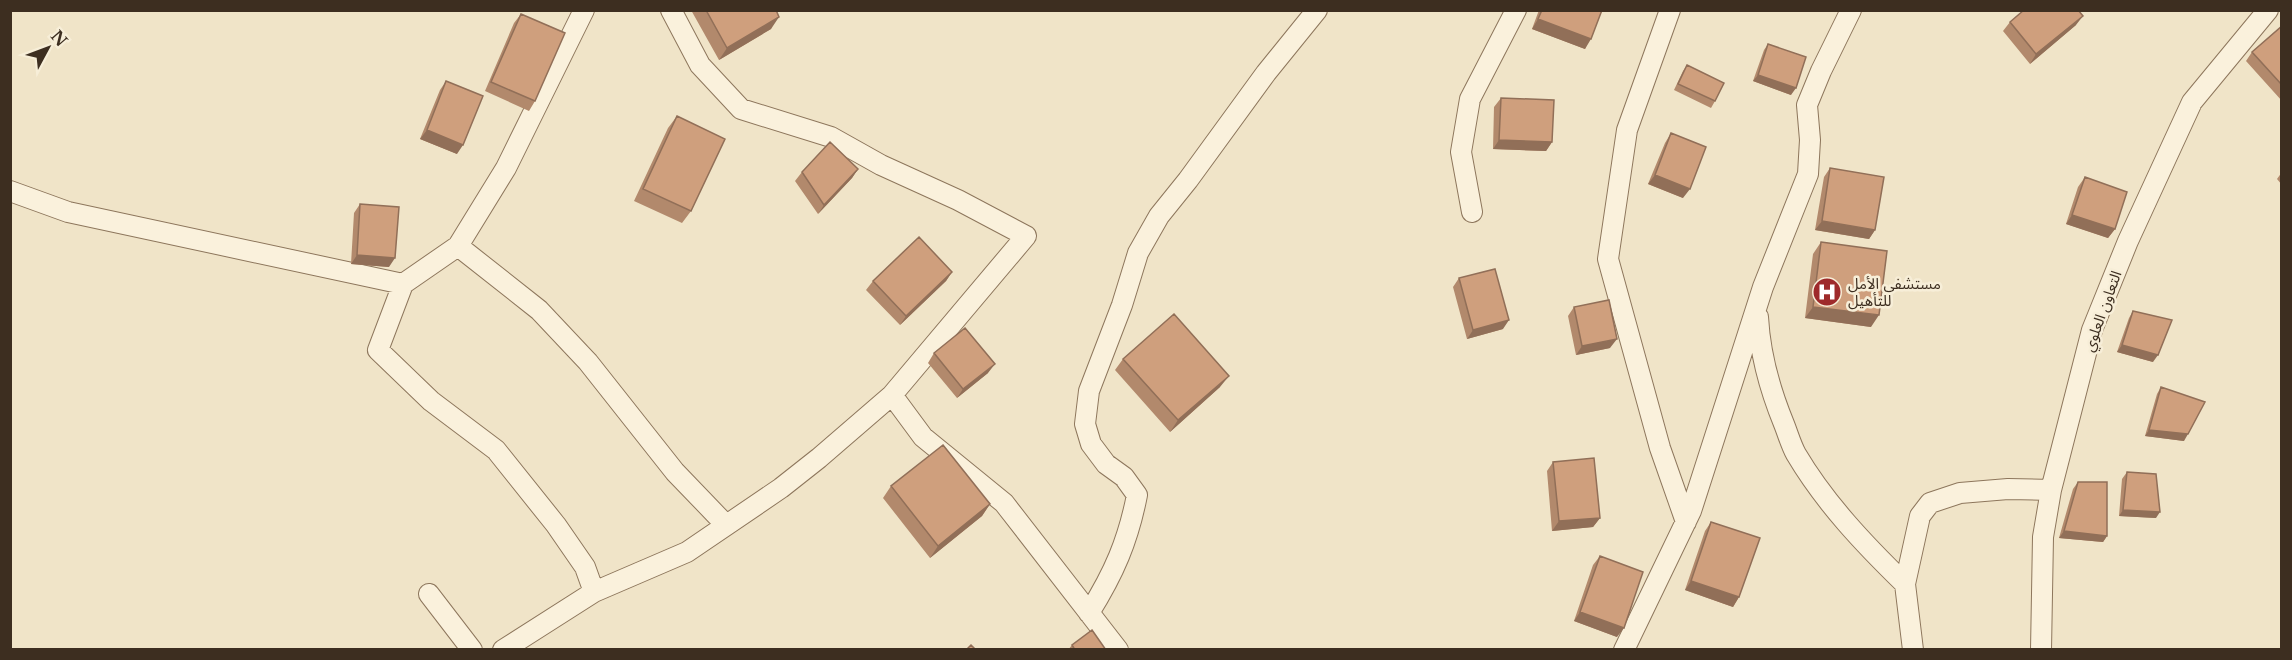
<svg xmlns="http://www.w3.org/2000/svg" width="2292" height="660" viewBox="0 0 2292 660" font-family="'Libre Baskerville','Noto Sans Arabic',serif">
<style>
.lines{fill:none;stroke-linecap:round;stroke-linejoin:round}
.street-casing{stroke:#8d765c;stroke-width:22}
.street{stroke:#faf1dc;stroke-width:20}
.wall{fill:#b2896c}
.shaded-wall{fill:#916f58}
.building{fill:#cf9f7d;stroke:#916f58;stroke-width:1.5}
.labels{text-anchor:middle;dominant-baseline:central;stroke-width:5;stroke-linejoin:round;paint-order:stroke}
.poi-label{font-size:15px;fill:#3d2e20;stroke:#f7eed8;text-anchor:start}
.street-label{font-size:15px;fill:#3d2e20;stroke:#f7eed8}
</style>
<rect width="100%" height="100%" fill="#f0e4c8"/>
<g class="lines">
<!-- street casing -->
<g class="street-casing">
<path id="street" d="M1670 10 1627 130 1608 259 1660 448 1686 522
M10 191 68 212 403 284 458 246 506 168 584 10
M1472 212 1461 152 1470 99 1516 10
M458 246 539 310 588 362 675 472 726 525
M403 284 378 350 431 401 496 450 556 525 585 567 594 592
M1758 317C1760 354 1770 390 1784 424 1788 434 1791 445 1796 454 1825 503 1864 544 1905 584
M892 395 923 437 1004 503 1118 650
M429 594 472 650
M1089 613C1114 573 1128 541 1137 495L1124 477 1106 464 1091 444 1085 424 1089 391 1122 305 1138 253 1159 216 1188 180 1266 73 1317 10
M503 650 594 592 687 552 781 488 819 458 892 395 1026 236 958 200 881 165 831 137 741 109 700 65 671 10
M1624 650 1691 511 1763 287 1808 174 1810 140 1807 105 1821 71 1851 10
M1913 650 1905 584 1920 516 1930 503 1960 493 2008 489 2051 490
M2041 650 2043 537 2051 490 2092 330 2128 241 2192 102 2268 10"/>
</g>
<!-- street -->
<use href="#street" class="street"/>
</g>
<!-- wall -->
<path class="wall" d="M691 10H776L771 29 719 60Z
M1539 10H1602L1585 49 1532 29Z
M521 14 535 101 529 111 485 91 514 23Z
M2010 22 2076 25 2030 64 2003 31Z
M2282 26V101L2246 61 2252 52Z
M1768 44 1791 95 1753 81 1764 50Z
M1687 65 1715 101 1711 108 1674 90 1683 71Z
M446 81 457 154 420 139 440 90Z
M1501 98 1552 142 1546 151 1493 149 1494 107Z
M677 116 691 211 682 223 634 201 668 128Z
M1671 133 1683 198 1648 184 1665 143Z
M1830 168 1875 230 1869 239 1815 230 1824 177Z
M858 169 852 178 818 214 795 181 802 172Z
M2282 172V185L2277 179Z
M2085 177 2115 229 2108 238 2066 224 2078 187Z
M360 204 389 267 351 264 354 213Z
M1821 242 1871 327 1805 318 1813 254Z
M952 272 946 281 900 325 866 290 873 281Z
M1459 278 1503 329 1467 339 1453 287Z
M1574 307 1610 348 1576 355 1568 316Z
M2133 311 2153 362 2117 352 2129 318Z
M934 353 988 373 957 398 928 363Z
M1123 359 1220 387 1170 432 1115 370Z
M2161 387 2184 441 2145 436 2157 394Z
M1553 462 1600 518 1593 527 1552 531 1547 471Z
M2127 472 2156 518 2119 516 2122 479Z
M2078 482 2107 536 2103 542 2059 538 2073 489Z
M891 486 990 504 982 516 930 558 883 498Z
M1711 522 1739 597 1733 607 1685 590 1705 531Z
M1600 556 1617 637 1574 621 1593 565Z
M1072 645 1106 650H1068Z"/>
<!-- shaded-wall -->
<path class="shaded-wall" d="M2083 16 2076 25 2030 64 2036 54Z
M779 17 771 29 719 60 727 48Z
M1538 19 1591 39 1585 49 1532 29Z
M1758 75 1796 88 1791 95 1753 81Z
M427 130 463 145 457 154 420 139Z
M1499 140 1552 142 1546 151 1493 149Z
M858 169 852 178 818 214 824 205Z
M1655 175 1690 189 1683 198 1648 184Z
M2072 215 2115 229 2108 238 2066 224Z
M1822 221 1875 230 1869 239 1815 230Z
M357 255 395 258 389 267 351 264Z
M952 272 946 281 900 325 906 316Z
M1813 307 1879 315 1871 327 1805 318Z
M1509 320 1503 329 1467 339 1473 330Z
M1617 339 1610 348 1576 355 1582 346Z
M2122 345 2158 355 2153 362 2117 352Z
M995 364 988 373 957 398 963 389Z
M1229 376 1220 387 1170 432 1178 420Z
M2149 430 2188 434 2184 441 2145 436Z
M990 504 982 516 930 558 938 546Z
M2123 510 2160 512 2156 518 2119 516Z
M1600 518 1593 527 1552 531 1559 521Z
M2064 531 2107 536 2103 542 2059 538Z
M1691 581 1739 597 1733 607 1685 590Z
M1580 612 1624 628 1617 637 1574 621Z"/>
<!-- building -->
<path class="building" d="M706 10H776L779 17 727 48Z
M1542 10H1602L1591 39 1538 19Z
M2024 10H2078L2083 16 2036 54 2010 22Z
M521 14 565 33 535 101 491 82Z
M2282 26V85L2252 52Z
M1768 44 1806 57 1796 88 1758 75Z
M1687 65 1724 83 1715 101 1678 84Z
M446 81 483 96 463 145 427 130Z
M1501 98 1554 100 1552 142 1499 140Z
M677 116 725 139 691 211 643 189Z
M1671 133 1706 147 1690 189 1655 175Z
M830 142 858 169 824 205 802 172Z
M1830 168 1884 177 1875 230 1822 221Z
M2085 177 2127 192 2115 229 2072 215Z
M360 204 399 207 395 258 357 255Z
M919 237 952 272 906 316 873 281Z
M1821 242 1887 251 1879 315 1813 307Z
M1495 269 1509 320 1473 330 1459 278Z
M1609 300 1617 339 1582 346 1574 307Z
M2133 311 2172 320 2158 355 2122 345Z
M1174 314 1229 376 1178 420 1123 359Z
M965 328 995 364 963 389 934 353Z
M2161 387 2205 402 2188 434 2149 430Z
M943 445 990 504 938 546 891 486Z
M1594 458 1600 518 1559 521 1553 462Z
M2127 472 2156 474 2160 512 2123 510Z
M2078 482H2107V536L2064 531Z
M1711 522 1760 538 1739 597 1691 581Z
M1600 556 1643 572 1624 628 1580 612Z
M1092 630 1106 650H1075L1072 645Z
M971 645 976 650H966Z"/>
<!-- icons -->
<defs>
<g id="hospital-disc" transform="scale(1.5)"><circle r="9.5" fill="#9e2a2b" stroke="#f7eed8"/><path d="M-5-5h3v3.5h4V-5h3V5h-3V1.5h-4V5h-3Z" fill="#fff"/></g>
</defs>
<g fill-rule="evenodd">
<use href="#hospital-disc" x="1827" y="292"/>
</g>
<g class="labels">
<!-- poi labels -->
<g class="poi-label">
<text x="1848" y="283">مستشفى الأمل<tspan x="1848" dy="17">للتأهيل</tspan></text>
</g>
<!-- street labels -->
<g class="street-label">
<text transform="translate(2102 311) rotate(-70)">التعاون العلوي</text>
</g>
</g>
<!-- border -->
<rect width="2292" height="660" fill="none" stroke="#3d2e20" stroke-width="24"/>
<!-- north arrow -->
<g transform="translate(48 48) rotate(49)" stroke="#f7eed8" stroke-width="4.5" paint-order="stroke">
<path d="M0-4.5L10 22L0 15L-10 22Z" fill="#3d2e20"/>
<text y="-9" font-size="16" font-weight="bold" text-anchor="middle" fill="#3d2e20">N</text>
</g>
</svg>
